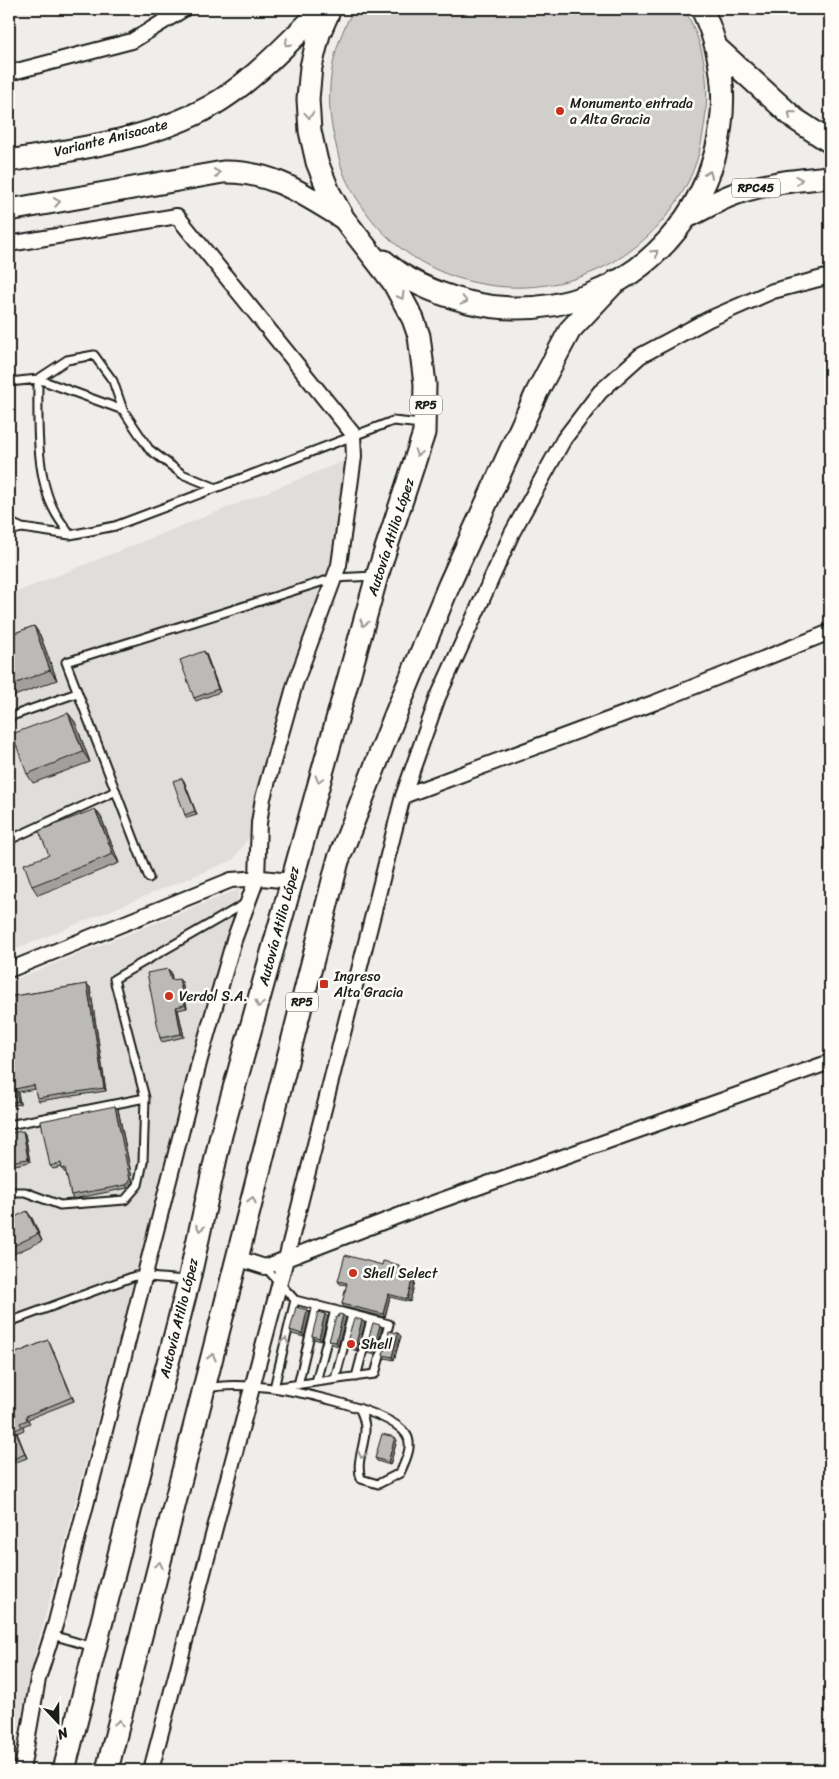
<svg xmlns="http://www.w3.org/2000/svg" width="839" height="1779" viewBox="0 0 839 1779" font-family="Sriracha,sans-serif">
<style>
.built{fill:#e0deda}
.green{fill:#d0cfcc;stroke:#767674}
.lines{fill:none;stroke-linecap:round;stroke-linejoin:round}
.lane-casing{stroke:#1c1c1c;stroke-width:11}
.street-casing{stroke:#1c1c1c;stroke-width:18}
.primary-casing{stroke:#1c1c1c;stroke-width:25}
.lane{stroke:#fdfcf7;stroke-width:7}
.street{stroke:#fdfcf7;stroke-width:14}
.primary{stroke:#fdfcf7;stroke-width:21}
.wall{fill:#a1a09d;stroke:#1c1c1c}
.shaded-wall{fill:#83827f;stroke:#1c1c1c}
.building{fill:#bbbab6;stroke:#1c1c1c}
.oneway{stroke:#989794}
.poi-dot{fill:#c8321e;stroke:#fdfcf7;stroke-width:2}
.labels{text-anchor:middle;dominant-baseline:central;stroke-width:5;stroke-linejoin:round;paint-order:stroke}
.shield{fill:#fdfcf7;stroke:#605f5e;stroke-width:1}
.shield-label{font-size:12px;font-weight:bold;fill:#1c1c1c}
.poi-label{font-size:14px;fill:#1c1c1c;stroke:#fdfcf7;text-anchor:start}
.street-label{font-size:14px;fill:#1c1c1c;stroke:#fdfcf7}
</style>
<rect width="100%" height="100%" fill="#f0eeea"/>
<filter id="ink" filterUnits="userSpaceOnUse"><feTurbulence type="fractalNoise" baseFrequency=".02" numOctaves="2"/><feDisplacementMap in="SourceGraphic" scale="10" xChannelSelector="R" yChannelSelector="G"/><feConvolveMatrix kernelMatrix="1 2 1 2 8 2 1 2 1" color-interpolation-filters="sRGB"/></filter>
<g filter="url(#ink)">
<!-- built -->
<path class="built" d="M354 457 339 565 259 823 233 860 9 952V595Z
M240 889 162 1206 153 1209 37 1647 9 1770V982Z"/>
<!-- green -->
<path class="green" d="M354 9H684C711 54 711 103 699 153 690 185 672 213 648 236 570 311 435 303 369 216 359 202 349 188 343 172 340 163 338 154 336 145 323 99 330 50 354 9Z"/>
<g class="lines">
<!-- lane casing -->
<g class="lane-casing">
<path id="lane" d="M9 382 38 379 123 410 149 449 182 474 214 487
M9 522 22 528 70 535 115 526 393 421 422 424
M9 531 22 528
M70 535C65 527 59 520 55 512 35 477 38 418 38 379L67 360 94 355 113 381 123 410
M9 717 77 693
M9 840 116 791
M149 878 66 662 334 578 375 576
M9 1125 145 1098
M9 1192H25L60 1205 125 1200 138 1185 143 1162 145 1098 114 979 246 903
M265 1267 295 1300 274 1388
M9 1322 135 1276 186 1280
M356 1377 371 1320
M335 1379 352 1315
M316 1382 335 1310
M298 1385 317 1305
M279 1387 375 1374 389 1324 295 1300
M207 1388C221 1385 237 1385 252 1386 283 1387 389 1409 406 1434 414 1445 405 1462 400 1473L378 1484 361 1479C353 1454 375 1436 359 1408
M52 1635 93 1647"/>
</g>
<!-- street casing -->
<g class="street-casing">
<path id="street" d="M9 73 132 41 184 9
M9 244 177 216 353 434 354 457 339 565 295 684 263 798 259 823 257 878 234 940 200 1059 56 1622 38 1679 22 1770
M403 796 656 702 830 632
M9 970 231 880 262 878 290 881
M237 1258 265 1267 411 1211 830 1062
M151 1770 286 1259 403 796 438 697 512 533 564 439 600 392 640 356 709 319 773 291 830 276"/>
</g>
<!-- primary casing -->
<g class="primary-casing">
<path id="primary" d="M716 47 795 119 830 142
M9 161C76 149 150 140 211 106 253 82 288 42 323 9
M9 210 223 172C271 171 302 193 341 217
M687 217C702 210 716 201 732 195 763 183 798 180 830 177
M384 261C407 282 438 294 468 302 639 343 776 166 702 9
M64 1770 189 1280 221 1135 377 576 424 433 425 384 419 336 413 319 393 282 344 219 329 192 317 162 310 131 308 99 311 67 319 34 330 9
M107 1770 338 861 396 713 449 585 537 392 570 330 616 281"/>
</g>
<!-- lane -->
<use href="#lane" class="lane"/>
<!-- street -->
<use href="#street" class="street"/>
<!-- primary -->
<use href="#primary" class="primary"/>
</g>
<!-- wall -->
<path class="wall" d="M34 626 40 635 57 680 9 698V635Z
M204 651 206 654 220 692 196 701 194 698Z
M68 713 75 722 90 762 33 783 27 774Z
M184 781 197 815 187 818 185 815Z
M95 809 101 817 119 863 38 895 32 886 49 855Z
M168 969 171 972 172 980 182 982 187 1008 178 1010 184 1037 162 1042 160 1038Z
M87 984 90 987 106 1091 39 1101 37 1098 35 1089 18 1092 20 1104 9 1106V997Z
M115 1106 118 1109 133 1183 128 1188 73 1199 71 1195 66 1172H64L62 1167 53 1169 50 1166Z
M9 1133 25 1134 30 1162 10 1166 12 1177 9 1178Z
M32 1218 42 1241 9 1256V1220Z
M382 1265 401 1268V1270L416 1276 410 1302 390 1297 385 1317 344 1307 342 1304 347 1285 340 1284 338 1281Z
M307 1310 310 1313 304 1337 292 1334 290 1330Z
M325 1314 328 1317 321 1341 314 1339 312 1336Z
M343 1315 346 1318 338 1346 332 1344 329 1341 338 1317Z
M362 1320 365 1323 357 1351 349 1348 346 1345Z
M382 1328 375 1355 368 1353 365 1350Z
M401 1336 394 1360 385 1358 383 1355Z
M48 1340 50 1343 74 1401 28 1419 30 1423 23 1426 24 1430 17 1433 27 1458 9 1465V1356Z
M397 1440 390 1465 377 1461 375 1458Z"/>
<!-- shaded-wall -->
<path class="shaded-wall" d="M34 626 40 635 57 680 50 670Z
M204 651 206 654 220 692 218 689Z
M68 713 75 722 90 762 83 752Z
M182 778 184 781 197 815 195 811Z
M95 809 101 817 119 863 113 854Z
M168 969 171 972 173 984 171 980Z
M179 979 182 982 187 1008 185 1005Z
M87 984 90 987 106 1091 104 1088Z
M176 1007 178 1010 184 1037 181 1034Z
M15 1089 18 1092 20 1104 18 1101Z
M115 1106 118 1109 133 1183 128 1188 126 1185Z
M23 1131 25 1134 30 1162 28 1159Z
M9 1163 10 1166 12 1177 10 1174Z
M27 1211 32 1218 42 1241 38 1234Z
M414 1273 416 1276 410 1302 407 1299Z
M388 1294 390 1297 385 1317 383 1314Z
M307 1310 310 1313 304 1337 302 1334Z
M325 1314 328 1317 321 1341 319 1338Z
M343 1315 346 1318 338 1346 336 1342Z
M362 1320 365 1323 357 1351 355 1347Z
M380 1325 382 1328 375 1355 373 1352Z
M398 1333 401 1336 394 1360 392 1357Z
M48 1340 50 1343 74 1401 72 1397Z
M15 1430 17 1433 27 1458 25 1454Z
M395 1437 397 1440 390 1465 388 1462Z"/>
<!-- building -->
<path class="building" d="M34 626 50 670 9 686V635Z
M204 651 218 689 194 698 180 660Z
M68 713 83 752 27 774 12 734Z
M182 778 195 811 185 815 173 781Z
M95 809 113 854 32 886 24 864 49 855 39 831Z
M168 969 171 980 179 979 185 1005 176 1007 181 1034 160 1038 147 973Z
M87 984 104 1088 37 1098 34 1085 15 1089 18 1101 9 1103V997Z
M115 1106 130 1180 126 1185 71 1195 65 1168 62 1169 61 1163 50 1166 41 1121Z
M23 1131 28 1159 9 1162V1133Z
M27 1211 38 1234 9 1248V1220Z
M345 1255 382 1265 383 1261 399 1265 398 1269 414 1273 407 1299 388 1294 383 1314 342 1304 347 1283 338 1281Z
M296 1307 307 1310 302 1334 290 1330Z
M318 1312 325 1314 319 1338 312 1336Z
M339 1314 343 1315 336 1342 329 1341 336 1317H338Z
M354 1318 362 1320 355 1347 346 1345Z
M373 1323 380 1325 373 1352 365 1350Z
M389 1331 398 1333 392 1357 383 1355Z
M48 1340 72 1397 26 1416 27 1420 20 1423 22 1427 15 1430 25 1454 9 1461V1356Z
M382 1434 395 1437 388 1462 375 1458Z"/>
<!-- one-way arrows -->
<defs><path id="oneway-chevron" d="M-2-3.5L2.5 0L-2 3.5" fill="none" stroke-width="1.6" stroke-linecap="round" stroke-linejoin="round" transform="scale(1.25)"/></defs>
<g class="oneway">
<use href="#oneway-chevron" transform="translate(288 43) rotate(136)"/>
<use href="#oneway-chevron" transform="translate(791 114) rotate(-139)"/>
<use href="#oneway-chevron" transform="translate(309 115) rotate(86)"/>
<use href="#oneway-chevron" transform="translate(217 173) rotate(-9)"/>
<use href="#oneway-chevron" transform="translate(709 174) rotate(-68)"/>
<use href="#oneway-chevron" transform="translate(799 180) rotate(-8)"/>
<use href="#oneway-chevron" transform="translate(57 202) rotate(-9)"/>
<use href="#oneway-chevron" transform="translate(655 253) rotate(-43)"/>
<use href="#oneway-chevron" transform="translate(401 296) rotate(60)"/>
<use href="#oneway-chevron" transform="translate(464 301) rotate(14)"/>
<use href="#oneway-chevron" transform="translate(418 453) rotate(108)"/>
<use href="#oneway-chevron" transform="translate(364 623) rotate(106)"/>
<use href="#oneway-chevron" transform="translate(319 779) rotate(106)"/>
<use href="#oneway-chevron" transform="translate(259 1004) rotate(105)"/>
<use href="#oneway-chevron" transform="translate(252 1200) rotate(-76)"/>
<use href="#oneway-chevron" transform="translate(200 1228) rotate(102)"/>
<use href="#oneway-chevron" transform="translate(285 1341) rotate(-76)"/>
<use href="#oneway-chevron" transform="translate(212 1357) rotate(-76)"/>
<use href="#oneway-chevron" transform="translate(362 1455) rotate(104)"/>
<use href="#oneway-chevron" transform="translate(159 1565) rotate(-76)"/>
<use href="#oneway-chevron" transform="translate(119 1723) rotate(-76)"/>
</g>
</g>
<!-- markers -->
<g class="poi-dot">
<circle cx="560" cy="111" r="5"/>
<rect x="319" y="979" width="10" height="10" rx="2.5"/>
<circle cx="169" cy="996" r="5"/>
<circle cx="353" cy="1273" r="5"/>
<circle cx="351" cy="1344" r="5"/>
</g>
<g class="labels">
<!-- shield labels -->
<g class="shield">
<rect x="732" y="178.5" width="48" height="19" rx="4"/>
<rect x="410" y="395.5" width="32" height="19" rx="4"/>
<rect x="286" y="992.5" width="32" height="19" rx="4"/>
</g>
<g class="shield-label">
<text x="756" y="188">RPC45</text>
<text x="426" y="405">RP5</text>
<text x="302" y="1002">RP5</text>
</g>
<!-- poi labels -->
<g class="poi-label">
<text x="570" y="103">Monumento entrada<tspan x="570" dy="16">a Alta Gracia</tspan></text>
<text x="334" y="976">Ingreso<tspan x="334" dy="16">Alta Gracia</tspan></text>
<text x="179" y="996">Verdol S.A.</text>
<text x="363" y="1273">Shell Select</text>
<text x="361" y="1344">Shell</text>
</g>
<!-- street labels -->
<g class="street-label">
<text transform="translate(111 138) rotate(-14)">Variante Anisacate</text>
<text transform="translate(391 537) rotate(-72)">Autovía Atilio López</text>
<text transform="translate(279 926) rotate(-75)">Autovía Atilio López</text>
<text transform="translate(179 1318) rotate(-76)">Autovía Atilio López</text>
</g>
</g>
<!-- margin -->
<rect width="839" height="1779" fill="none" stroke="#fdfcf7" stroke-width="30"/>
<rect x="15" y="15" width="809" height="1749" fill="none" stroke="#1c1c1c" stroke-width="2" filter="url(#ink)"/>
<!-- north arrow -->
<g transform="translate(58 1722) rotate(158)" stroke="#fdfcf7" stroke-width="4" paint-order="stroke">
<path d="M0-4L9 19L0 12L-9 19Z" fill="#1c1c1c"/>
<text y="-8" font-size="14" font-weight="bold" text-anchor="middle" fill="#1c1c1c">N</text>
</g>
</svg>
